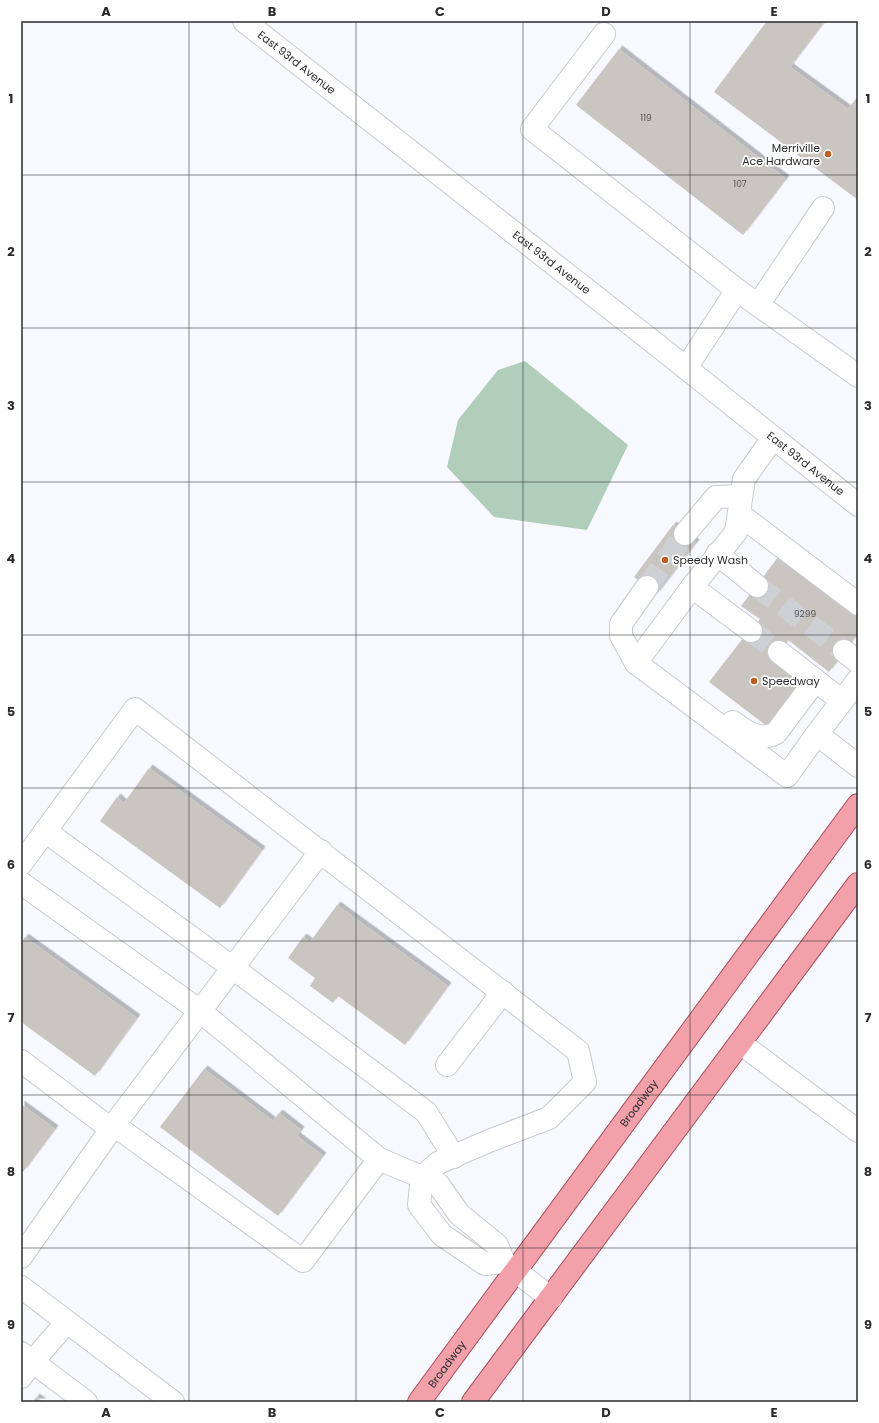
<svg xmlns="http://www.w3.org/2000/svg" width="879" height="1423" viewBox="0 0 879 1423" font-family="Poppins,sans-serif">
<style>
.green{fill:#b1cebb}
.building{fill:#c9c6c1;filter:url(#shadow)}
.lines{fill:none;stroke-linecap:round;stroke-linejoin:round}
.minor-tunnel{stroke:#cfd0d4;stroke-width:22;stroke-dasharray:22 11;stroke-linecap:butt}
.minor-casing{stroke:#c8cacf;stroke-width:24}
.major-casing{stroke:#a74f5a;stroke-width:24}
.minor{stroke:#fff;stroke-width:22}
.major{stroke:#f2a1ab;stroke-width:22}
.grid{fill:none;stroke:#2a2b2d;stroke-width:1;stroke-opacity:0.55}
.poi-dot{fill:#be5c22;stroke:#fff;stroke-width:1.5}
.labels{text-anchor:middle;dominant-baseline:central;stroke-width:3.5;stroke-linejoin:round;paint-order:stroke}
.number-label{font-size:9px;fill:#525252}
.street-label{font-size:11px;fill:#2a2b2d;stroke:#fff}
.poi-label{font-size:11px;fill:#2a2b2d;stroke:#fff;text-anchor:start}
.neatline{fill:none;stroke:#2a2b2d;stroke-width:1.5}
.grid-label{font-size:13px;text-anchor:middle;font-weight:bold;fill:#2a2b2d}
</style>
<defs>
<filter id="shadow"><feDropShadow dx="3.5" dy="-3.5" stdDeviation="0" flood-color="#0004"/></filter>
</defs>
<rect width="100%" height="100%" fill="#f8f9fe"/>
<!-- green -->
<path class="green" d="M525 361 628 445 587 530 494 517 447 467 458 420 498 370Z"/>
<!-- building -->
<path class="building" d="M767 21H825L790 67 848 109 858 96V200L714 92Z
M619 49 786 179 743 235 576 105Z
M673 525 696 543 657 594 634 577Z
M782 552 858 609V633L829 672 788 640 773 659 799 679 793 686 797 689 768 727 709 682 744 637 745 638 760 619 741 606Z
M149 768 262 850 220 908 100 821 117 797 124 803Z
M337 905 448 986 405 1045 338 996 333 1003 310 986 315 978 288 958 303 937 310 942Z
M25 937 137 1018 95 1076 21 1022V943Z
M204 1069 273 1121 279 1113 301 1130 297 1136 323 1156 278 1216 160 1127Z
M21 1104 55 1129 23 1172 21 1170Z
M36 1397 43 1402H33Z"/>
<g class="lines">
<!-- minor-tunnel -->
<path class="minor-tunnel" d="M757 586 844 651
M647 587 685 534
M751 631 779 652"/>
<!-- minor casing -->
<g class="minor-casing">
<g id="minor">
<path id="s1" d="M244 21 657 345 858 505"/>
<path d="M604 34 532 129 737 290"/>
<path d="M758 305 823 208"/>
<path d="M686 368 737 290 858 376"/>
<path d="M773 438 744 479 736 532 692 587 636 663 787 776 817 734"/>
<path d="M739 514 858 604"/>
<path d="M685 534 716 497 741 496"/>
<path d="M717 554 757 586"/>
<path d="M692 587 751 631"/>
<path d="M844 651 858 662"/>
<path d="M779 652 842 701"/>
<path d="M636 663 621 636V624L647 587"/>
<path d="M858 680 817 734 858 766"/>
<path d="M733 722C746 732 760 742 776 733L815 681"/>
<path d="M45 831 233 968 426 1112 454 1157"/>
<path d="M21 864 135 709 578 1051 585 1082 549 1118 489 1141 438 1163 422 1177 419 1205 442 1235 485 1264 504 1262"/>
<path d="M21 883 200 1011 379 1159 438 1184 459 1214 497 1245 504 1262 551 1298"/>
<path d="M740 1043 858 1131"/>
<path d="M21 1061 111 1129"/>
<path d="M447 1065 503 992"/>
<path d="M114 1125 303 1261 379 1159"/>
<path d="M21 1257 114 1125 321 851"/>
<path d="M21 1287 173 1402"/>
<path d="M21 1353 86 1402"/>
<path d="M21 1377 33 1361 67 1322"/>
</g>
</g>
<!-- major casing -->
<g class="major-casing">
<g id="major">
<path id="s2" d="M419 1402 858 805"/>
<path d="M473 1402 858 884"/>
</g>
</g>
<!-- minor -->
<use href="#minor" class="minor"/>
<!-- major -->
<use href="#major" class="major"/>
</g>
<!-- grid -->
<path class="grid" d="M189 21V1402M356 21V1402M523 21V1402M690 21V1402M21 175H858M21 328H858M21 482H858M21 635H858M21 788H858M21 941H858M21 1095H858M21 1248H858"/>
<!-- markers -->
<g class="poi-dot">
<circle cx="828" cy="154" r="4"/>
<circle cx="665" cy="560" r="4"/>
<circle cx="754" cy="681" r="4"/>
</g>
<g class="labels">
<!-- number labels -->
<g class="number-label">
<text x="646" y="118">119</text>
<text x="740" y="184">107</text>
<text x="805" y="614">9299</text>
</g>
<!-- street labels -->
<g class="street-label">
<text stroke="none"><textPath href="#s1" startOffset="67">East 93rd Avenue</textPath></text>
<text stroke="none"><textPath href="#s1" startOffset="391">East 93rd Avenue</textPath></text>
<text stroke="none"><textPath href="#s1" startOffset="715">East 93rd Avenue</textPath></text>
<text stroke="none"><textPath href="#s2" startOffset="371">Broadway</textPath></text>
<text stroke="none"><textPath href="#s2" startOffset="47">Broadway</textPath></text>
</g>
<!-- poi labels -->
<g class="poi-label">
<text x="820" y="148" text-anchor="end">Merriville<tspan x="820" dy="13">Ace Hardware</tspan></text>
<text x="673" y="560">Speedy Wash</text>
<text x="762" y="681">Speedway</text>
</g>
</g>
<!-- border -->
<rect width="879" height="1423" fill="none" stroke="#ffffff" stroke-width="44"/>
<rect x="22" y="22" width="835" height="1379" class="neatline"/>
<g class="grid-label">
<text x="106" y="16">A</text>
<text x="272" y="16">B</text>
<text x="440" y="16">C</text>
<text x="606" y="16">D</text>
<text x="774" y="16">E</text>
<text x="11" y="103">1</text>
<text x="868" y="103">1</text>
<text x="11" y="256">2</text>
<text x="868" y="256">2</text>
<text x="11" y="410">3</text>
<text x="868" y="410">3</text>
<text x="11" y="563">4</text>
<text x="868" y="563">4</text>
<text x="11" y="716">5</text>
<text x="868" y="716">5</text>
<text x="11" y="869">6</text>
<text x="868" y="869">6</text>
<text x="11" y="1022">7</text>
<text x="868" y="1022">7</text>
<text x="11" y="1176">8</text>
<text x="868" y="1176">8</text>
<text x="11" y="1329">9</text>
<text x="868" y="1329">9</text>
<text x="106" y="1417">A</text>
<text x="272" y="1417">B</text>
<text x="440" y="1417">C</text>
<text x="606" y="1417">D</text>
<text x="774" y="1417">E</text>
</g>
</svg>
